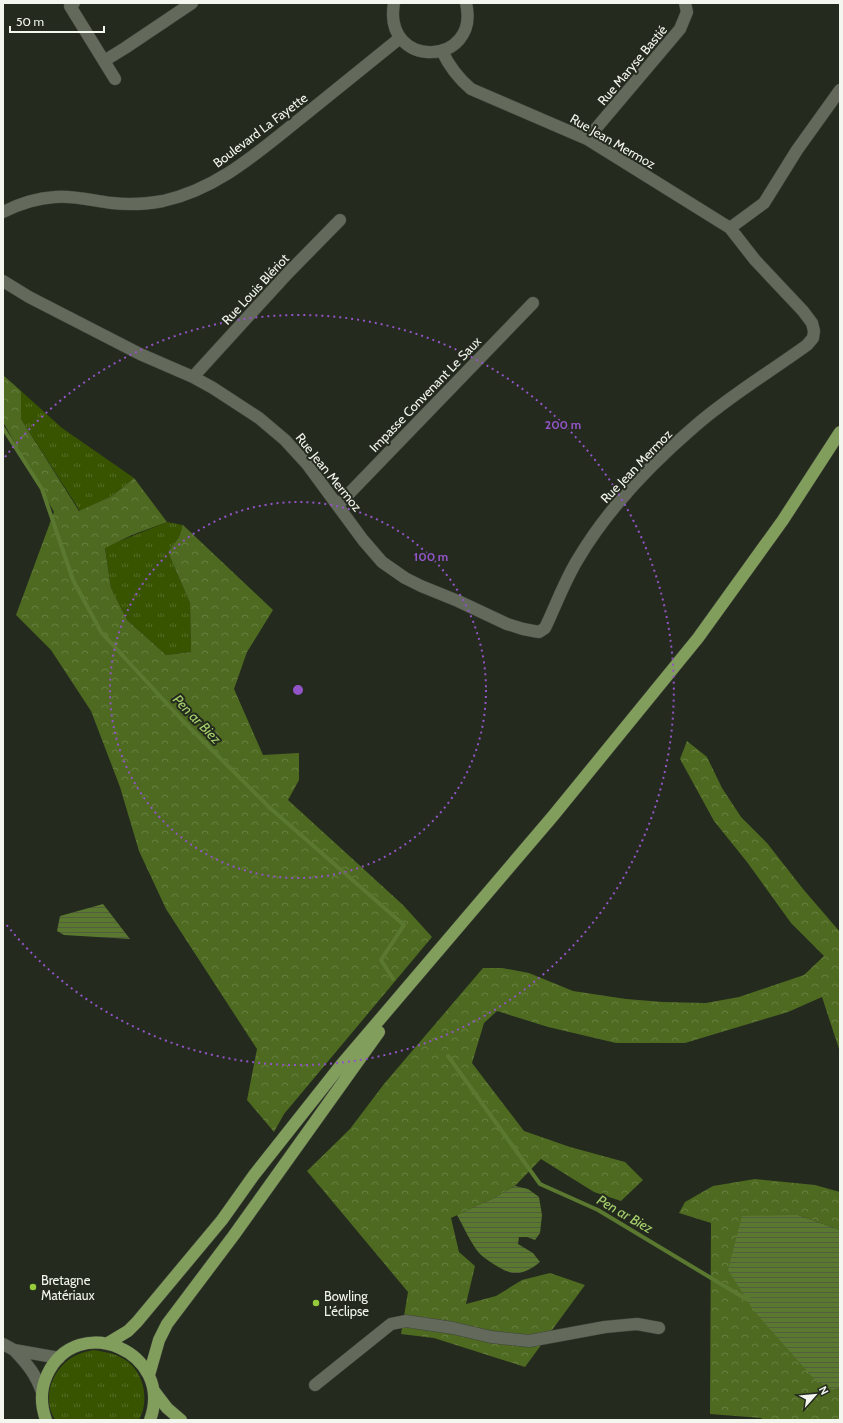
<svg xmlns="http://www.w3.org/2000/svg" width="843" height="1423" viewBox="0 0 843 1423" font-family="Cabin,sans-serif">
<style>
.grass{fill:url(#grass-tufts)}
.forest{fill:url(#forest-crowns)}
.water{fill:url(#water-rules)}
.lines{fill:none;stroke-linecap:round;stroke-linejoin:round}
.stream{stroke:#5a782f;stroke-width:4}
.street-casing{stroke:#40453b;stroke-width:13}
.secondary-casing{stroke:#40453b;stroke-width:13}
.primary-casing{stroke:#40453b;stroke-width:13}
.street{stroke:#63695b;stroke-width:12}
.secondary{stroke:#63695b;stroke-width:12}
.primary{stroke:#829e5c;stroke-width:12}
.ring{fill:none;stroke:#9354c8;stroke-width:2;stroke-dasharray:2 4}
.poi-dot{fill:#95cc3b;stroke:#242a1e;stroke-width:1.5}
.labels{text-anchor:middle;dominant-baseline:central;stroke-width:4;stroke-linejoin:round;paint-order:stroke}
.street-label{font-size:13px;fill:#f2f6ee;stroke:#242a1e}
.poi-label{font-size:13px;fill:#f2f6ee;stroke:#242a1e;text-anchor:start}
.water-label{font-size:14px;font-style:italic;fill:#a5d06c;stroke:#242a1e}
.centre{fill:#9354c8;stroke:#242a1e;stroke-width:2}
.ring-label{font-size:12px;text-anchor:middle;font-weight:bold;fill:#9354c8;stroke:#242a1e;stroke-width:4;stroke-linejoin:round;paint-order:stroke}
</style>
<defs>
<pattern id="grass-tufts" width="24" height="20" patternUnits="userSpaceOnUse"><rect width="24" height="20" fill="#385401"/><path d="M3 7l-1-3M5 7V3M7 7l1-3M15 17l-1-3M17 17v-4M19 17l1-3" fill="none" stroke="#556d26"/></pattern>
<pattern id="forest-crowns" width="20" height="18" patternUnits="userSpaceOnUse"><rect width="20" height="18" fill="#4d6a20"/><path d="M2 6a3 3 0 1 1 6 0M12 15a3 3 0 1 1 6 0" fill="none" stroke="#678041"/></pattern>
<pattern id="water-rules" width="6" height="5" patternUnits="userSpaceOnUse"><rect width="6" height="5" fill="#5a782f"/><path d="M0 2.5h6" fill="none" stroke="#515f3c"/></pattern>
</defs>
<rect width="100%" height="100%" fill="#242a1e"/>
<!-- grass -->
<path class="grass" d="M21 391 62 428 134 478 112 496 80 511 21 419Z
M167 522 183 525 179 537 168 552 190 603 191 652 166 655 127 620 111 588 105 547Z
M94 1350C105 1352 114 1353 124 1359 144 1371 150 1400 139 1420H55C53 1416 51 1412 50 1408 45 1387 58 1362 79 1354 83 1352 89 1351 94 1350Z"/>
<!-- forest -->
<path class="forest" d="M3 375 21 391V419L79 511 112 496 134 478 167 522 132 535 105 548 111 588 127 620 166 655 191 652 190 603 168 552 179 537 183 525 273 610 247 652 234 689 263 755 299 753V780L288 800 403 905 432 937 284 1114 274 1132 247 1100 257 1049 166 909 139 851 120 787 91 711 51 650 16 615 54 512 3 422Z
M687 741 707 757 722 788 741 817 767 843 803 889 840 932V1052L822 997 788 1012 685 1043H616L548 1027 497 1011 484 1023 472 1063 524 1131 570 1147 625 1162 643 1180 621 1201 594 1192 541 1159 515 1186 494 1198 451 1218 459 1252 475 1266 466 1304 496 1296 522 1280 550 1273 585 1285 525 1367 434 1338 401 1334 408 1292 307 1171 350 1129 384 1084 483 968H502L529 973 573 991 626 999 663 1002 706 1003 739 997 804 975 824 956 791 923 747 862 714 821 680 759Z
M755 1179 815 1185 840 1192V1230L798 1215 833 1390 840 1388V1420H763L761 1418 710 1414 711 1223 679 1213 685 1202 713 1186Z"/>
<!-- water -->
<path class="water" d="M103 904 130 939 64 935 57 931 60 916Z
M515 1186 528 1189 539 1197 542 1215 540 1233 535 1240 527 1237H519L518 1244 533 1253 540 1262C533 1268 523 1274 514 1273 505 1273 485 1259 479 1253 470 1242 464 1227 457 1215L494 1198Z
M798 1215 840 1230V1388L833 1390 815 1380 754 1311 728 1270 742 1216Z"/>
<g class="lines">
<!-- stream -->
<path class="stream" d="M3 428 42 489 73 580 101 632 181 719 270 808 404 925 381 960 393 979
M448 1056 540 1184 598 1210 746 1299H750"/>
<!-- street casing -->
<g class="street-casing">
<path id="street" d="M74 3 70 6 115 79
M104 61 125 48 192 3
M587 139 680 29 687 12 685 3
M730 228 764 203 797 150 840 90
M3 281 29 297 140 354 193 377 213 388 259 418 285 440 307 464 363 540 382 562 405 578 421 586 458 601 507 624 523 629 539 632 545 628C556 605 565 580 578 559 607 510 651 464 694 427 729 396 770 372 807 345L813 338 814 331 812 323 803 311 755 260 730 228 587 139 471 89C458 78 449 66 442 51
M193 377 287 274 340 220
M338 505 533 303
M315 1385 391 1324 406 1321 453 1328 491 1337 529 1341 605 1327 637 1324 659 1328"/>
</g>
<!-- secondary casing -->
<g class="secondary-casing">
<path id="secondary" d="M394 3C382 70 481 67 466 3
M3 212C19 204 37 198 55 197 74 195 93 201 112 203 128 205 146 204 163 201 218 189 258 152 301 118 334 91 367 65 400 38
M3 1344 14 1350 59 1358
M14 1350C28 1365 35 1373 42 1392"/>
</g>
<!-- primary casing -->
<g class="primary-casing">
<path id="primary" d="M108 1343 128 1331 137 1322 222 1220 254 1175 341 1065 553 816 698 638 783 520 840 432
M149 1375 159 1340 167 1324 234 1235 379 1032
M154 1391 167 1408 181 1420
M46 1420C41 1406 40 1390 47 1375 77 1310 175 1352 150 1420"/>
</g>
<!-- street -->
<use href="#street" class="street"/>
<!-- secondary -->
<use href="#secondary" class="secondary"/>
<!-- primary -->
<use href="#primary" class="primary"/>
</g>
<!-- distance rings -->
<g class="ring">
<circle cx="298" cy="690" r="188"/>
<path d="M5 457A375 375 0 1 1 5 923"/>
</g>
<!-- markers -->
<g class="poi-dot">
<circle cx="33" cy="1287" r="4"/>
<circle cx="316" cy="1303" r="4"/>
</g>
<g class="labels">
<!-- street labels -->
<g class="street-label">
<text transform="translate(632 65) rotate(-50)">Rue Maryse Bastié</text>
<text transform="translate(260 130) rotate(-37)">Boulevard La Fayette</text>
<text transform="translate(613 141) rotate(30)">Rue Jean Mermoz</text>
<text transform="translate(255 289) rotate(-47)">Rue Louis Blériot</text>
<text transform="translate(425 394) rotate(-46)">Impasse Convenant Le Saux</text>
<text transform="translate(636 466) rotate(-46)">Rue Jean Mermoz</text>
<text transform="translate(329 472) rotate(51)">Rue Jean Mermoz</text>
</g>
<!-- poi labels -->
<g class="poi-label">
<text x="41" y="1280">Bretagne<tspan x="41" dy="15">Matériaux</tspan></text>
<text x="324" y="1296">Bowling<tspan x="324" dy="15">L'éclipse</tspan></text>
</g>
<!-- water labels -->
<g class="water-label">
<text transform="translate(197 719) rotate(46)">Pen ar Biez</text>
<text transform="translate(625 1214) rotate(30)">Pen ar Biez</text>
</g>
</g>
<circle cx="298" cy="690" r="6" class="centre"/>
<g class="ring-label">
<text x="563" y="429">200 m</text>
<text x="431" y="561">100 m</text>
</g>
<!-- border -->
<rect width="843" height="1423" fill="none" stroke="#f2f6ee" stroke-width="8"/>
<!-- north arrow -->
<g transform="translate(815 1395) rotate(63)" stroke="#242a1e" stroke-width="3" paint-order="stroke">
<path d="M0-3L7 15L0 10L-7 15Z" fill="#f2f6ee"/>
<text y="-6" font-size="11" font-weight="bold" text-anchor="middle" fill="#f2f6ee">N</text>
</g>
<!-- scale -->
<path d="M10 26v6h94v-6" fill="none" stroke="#f2f6ee" stroke-width="2"/>
<text x="16" y="26" font-size="12" fill="#f2f6ee" stroke="#242a1e" stroke-width="3" paint-order="stroke">50 m</text>
</svg>
